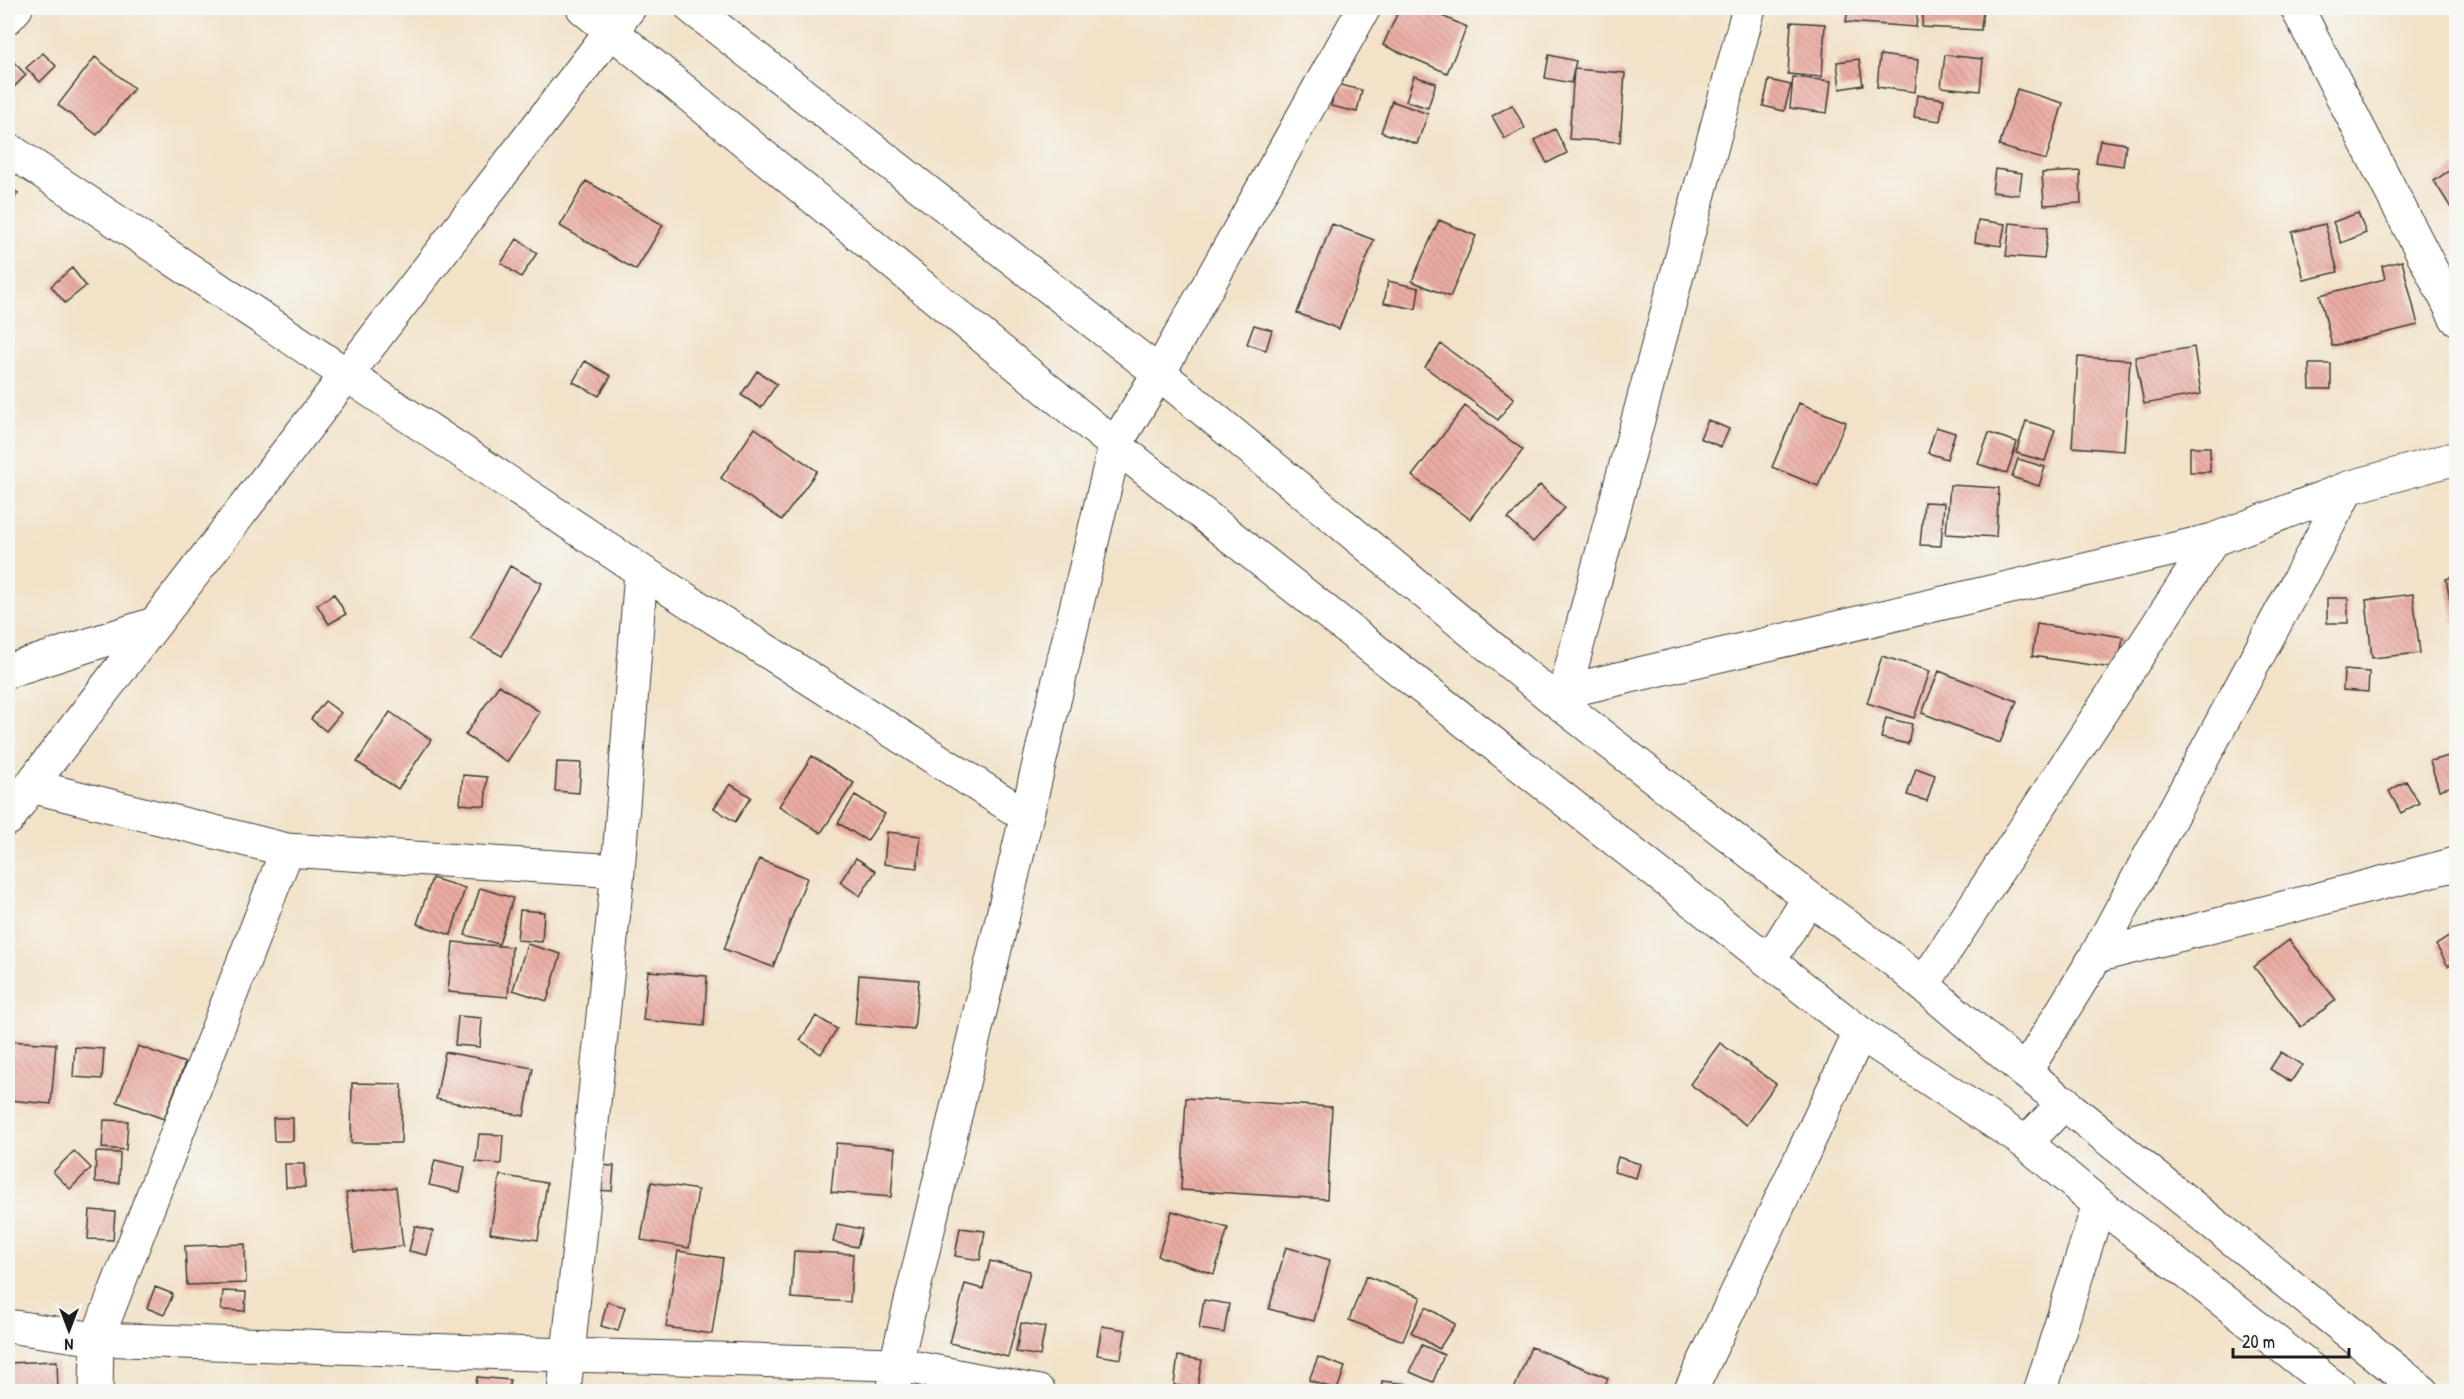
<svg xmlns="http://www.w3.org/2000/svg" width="2464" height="1399" viewBox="0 0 2464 1399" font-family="'Patrick Hand',sans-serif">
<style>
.building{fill:url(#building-back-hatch)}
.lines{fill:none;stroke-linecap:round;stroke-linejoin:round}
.street-casing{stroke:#3c3a36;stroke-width:35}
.secondary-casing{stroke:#3c3a36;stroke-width:35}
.street{stroke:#fff;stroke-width:33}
.secondary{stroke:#fff;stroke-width:33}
</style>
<defs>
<pattern id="building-back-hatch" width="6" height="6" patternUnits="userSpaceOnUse" patternTransform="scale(1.5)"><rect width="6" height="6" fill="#eaaca2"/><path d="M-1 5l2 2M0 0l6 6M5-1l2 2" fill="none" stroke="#c8938b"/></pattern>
</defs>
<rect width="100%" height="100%" fill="#f6f6f2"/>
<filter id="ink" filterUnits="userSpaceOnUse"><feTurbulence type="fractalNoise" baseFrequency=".0167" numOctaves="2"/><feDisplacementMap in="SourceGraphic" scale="12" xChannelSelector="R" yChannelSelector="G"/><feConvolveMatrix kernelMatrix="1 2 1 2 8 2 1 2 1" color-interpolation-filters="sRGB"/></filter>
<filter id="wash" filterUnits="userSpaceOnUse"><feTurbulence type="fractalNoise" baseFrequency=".008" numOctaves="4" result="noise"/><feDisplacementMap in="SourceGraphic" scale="24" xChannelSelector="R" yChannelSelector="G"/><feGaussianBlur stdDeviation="1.35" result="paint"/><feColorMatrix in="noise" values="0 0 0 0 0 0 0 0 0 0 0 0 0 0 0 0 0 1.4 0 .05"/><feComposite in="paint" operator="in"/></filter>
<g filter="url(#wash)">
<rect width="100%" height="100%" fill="#f2e2c8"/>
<g id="blocks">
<!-- building -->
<path class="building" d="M1400 8H1424L1467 27 1447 73 1383 45Z
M1848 8H1918L1916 27 1846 22Z
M1923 8H1983L1981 30 1922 27Z
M1791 22 1825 24 1822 77 1788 74Z
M43 53 56 66 40 82 26 68Z
M1549 55 1576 61 1571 83 1545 78Z
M1880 55 1918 60 1915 92 1877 87Z
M1945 55 1983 59 1980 91 1941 87Z
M95 57 134 88 97 135 58 105Z
M1859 59 1863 85 1840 89 1837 62Z
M13 61 26 75 10 91 8 88V66Z
M1574 69 1625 73 1620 142 1569 139Z
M1414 76 1436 83 1428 108 1406 101Z
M1793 77 1831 81 1827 113 1790 108Z
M1769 80 1791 85 1784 111 1763 106Z
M1336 84 1362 90 1357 112 1331 106Z
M2017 89 2063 103 2046 160 1999 146Z
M1917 95 1944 99 1940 121 1914 117Z
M1392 101 1428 114 1417 144 1381 132Z
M1512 105 1525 128 1505 139 1492 116Z
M1555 129 1567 153 1547 163 1535 140Z
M2100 140 2126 144 2123 166 2096 162Z
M2456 166V204L2451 208 2434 181Z
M1995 169 2022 173 2019 195 1992 192Z
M2080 171 2081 203 2044 205 2042 173Z
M586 181 663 225 636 270 560 226Z
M8 186 18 193 8 208Z
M2358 213 2366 233 2341 243 2333 222Z
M1439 220 1476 236 1450 297 1412 281Z
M1978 220 2005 224 2001 246 1975 242Z
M2010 223 2048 227 2044 259 2006 256Z
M1332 224 1374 240 1339 329 1297 313Z
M2325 224 2338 272 2304 280 2292 232Z
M517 239 537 253 521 277 501 263Z
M2402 261 2418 325 2332 346 2320 295 2385 279 2382 266Z
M72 268 86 286 65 303 51 286Z
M1388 281 1419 288 1416 309 1384 303Z
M1254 325 1272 330 1266 350 1247 344Z
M1441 344 1514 398 1498 420 1425 367Z
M2194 347 2201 394 2144 404 2135 357Z
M2078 357 2130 360 2124 451 2072 447Z
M585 361 611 376 599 396 573 382Z
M2309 364H2331V389H2310Z
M757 371 777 384 761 408 741 395Z
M1799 403 1846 422 1818 486 1772 467Z
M1465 406 1523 450 1470 519 1412 476Z
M1708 420 1729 429 1721 447 1700 438Z
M2026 421 2055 430 2045 461 2016 453Z
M1936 427 1955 433 1947 459 1928 453Z
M755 428 817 471 782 520 721 478Z
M1989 433 2017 442 2007 473 1978 464Z
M2190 447H2210V472H2190Z
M2018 459 2045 467 2039 486 2012 477Z
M1540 485 1565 508 1533 542 1508 519Z
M1950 485 1999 488 1996 537 1946 534Z
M1924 502 1944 503 1941 546 1920 545Z
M510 566 542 583 502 656 471 639Z
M2456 576V628H2455L2446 579Z
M334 594 346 614 329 624 317 605Z
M2413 594 2420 653 2372 658 2366 600Z
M2327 598H2348V623H2327Z
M2037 624 2123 637 2118 669 2032 656Z
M1882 656 1930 671 1914 718 1867 703Z
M2344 670 2369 672 2368 692 2343 690Z
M1939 671 2017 701 2000 743 1922 713Z
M499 685 540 712 507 762 465 735Z
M325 701 341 713 326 731 311 719Z
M390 712 431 740 398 789 357 762Z
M1886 718 1912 724 1908 744 1881 738Z
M2456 754V785L2439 790 2430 761Z
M812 756 854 783 821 833 779 806Z
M557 762 581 763 579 793 555 791Z
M1916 768 1935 775 1927 801 1907 795Z
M463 775 487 777 485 806 460 804Z
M2406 781 2419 803 2401 813 2389 791Z
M730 784 751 797 735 822 714 808Z
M855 795 885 814 867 841 838 823Z
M887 832 921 836 917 868 884 864Z
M856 858 876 871 860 896 840 882Z
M759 859 807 878 773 967 724 949Z
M432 878 465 888 451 935 417 924Z
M480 888 513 898 499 944 465 935Z
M520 910 544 912 542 942 517 940Z
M2453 934 2456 940V961L2448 966 2436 945Z
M2289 940 2336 1000 2301 1027 2254 967Z
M453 942 512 947 508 997 448 992Z
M527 944 561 954 547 1001 513 990Z
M648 971 707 976 704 1026 643 1020Z
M859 975 919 980 914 1029 855 1024Z
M458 1016 482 1018 480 1047 455 1045Z
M816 1016 837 1029 821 1054 800 1040Z
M8 1041 56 1044 51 1104 8 1100Z
M1720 1043 1776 1084 1746 1125 1690 1084Z
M138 1046 185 1063 164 1119 117 1102Z
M75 1047 104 1049 102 1079 73 1077Z
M445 1052 533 1068 524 1116 436 1099Z
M2281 1052 2302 1065 2291 1082 2270 1069Z
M352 1083 402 1084 401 1143H351Z
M1186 1098 1332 1107 1327 1199 1181 1190Z
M273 1118H293V1141H274Z
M104 1120 128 1121 126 1150 102 1148Z
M479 1134 503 1135 501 1164 476 1162Z
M836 1143 895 1148 891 1197 831 1192Z
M74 1151 91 1168 70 1189 53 1172Z
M96 1152 120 1153 119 1183 95 1182Z
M1618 1157 1640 1164 1636 1178 1614 1172Z
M435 1160 465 1167 460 1192 429 1185Z
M285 1164H304L305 1187H286Z
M595 1165 614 1166 612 1191 594 1190Z
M500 1175 547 1183 538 1240 490 1233Z
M651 1182 698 1190 689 1248 641 1240Z
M396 1187 403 1246 354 1252 346 1193Z
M90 1210 115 1212 113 1240 88 1239Z
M1172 1211 1228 1228 1214 1274 1158 1256Z
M837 1224 862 1229 857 1247 833 1242Z
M415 1226 433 1231 427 1255 409 1251Z
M960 1228 985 1231 980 1260 955 1256Z
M245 1244 246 1283 187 1285 185 1246Z
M1286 1247 1330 1260 1314 1321 1269 1309Z
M678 1251 723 1258 712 1334 666 1327Z
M794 1251 853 1254 850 1302 791 1298Z
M990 1261 1030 1271 1008 1357 950 1343 965 1284 983 1289Z
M1366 1276 1421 1297 1403 1341 1349 1320Z
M155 1287 173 1294 164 1315 147 1308Z
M223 1291 246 1292 245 1311 221 1310Z
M1204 1300 1229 1304 1224 1333 1199 1329Z
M607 1302 625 1307 618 1331 601 1326Z
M1426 1307 1455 1324 1439 1349 1411 1332Z
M1021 1323 1045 1327 1040 1356 1016 1352Z
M1102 1326 1126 1330 1121 1359 1097 1355Z
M1422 1345 1444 1355 1433 1382 1410 1372Z
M1531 1347 1608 1378 1603 1392H1513Z
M1178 1356 1202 1360 1197 1389 1174 1385Z
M1318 1357 1345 1367 1337 1390 1309 1380Z
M57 1361 58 1392H8V1363Z
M477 1377 510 1380 508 1392H475Z
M1382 1381 1407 1384 1406 1392H1381Z
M2143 1384 2155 1392H2138Z"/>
</g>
</g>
<g filter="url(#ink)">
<use href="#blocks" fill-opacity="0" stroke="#3c3a36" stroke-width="1.5"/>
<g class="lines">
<!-- street casing -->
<g class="street-casing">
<path id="street" d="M2297 8 2456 318
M8 17 16 8
M8 149 641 571 1026 816
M8 671 154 624
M1565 691 1749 8
M1549 695 2213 540 2348 488 2456 458
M31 786 287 850 618 871
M2096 956 2348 488
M1770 960 1809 898
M1923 985 2213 540
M2025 1072 2096 956 2456 864
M2026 1143 2065 1102
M8 1326 97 1339 567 1355 896 1364 1039 1392
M96 1392 97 1339 287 850
M564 1392 618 871 641 571
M894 1392 896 1364 1115 445 1159 373 1364 8
M1690 1392 1860 1033
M2040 1392 2099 1204"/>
</g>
<!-- secondary casing -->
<g class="secondary-casing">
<path id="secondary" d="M583 8 1115 445 1860 1033 2026 1143 2099 1204 2340 1392
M692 8 1159 373 1549 695 1809 898 1896 962 2025 1072 2423 1392
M8 819 37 777 629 8"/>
</g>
<!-- street -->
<use href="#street" class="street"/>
<!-- secondary -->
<use href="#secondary" class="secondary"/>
</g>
</g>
<!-- margin -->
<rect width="2464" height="1399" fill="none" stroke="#f6f6f2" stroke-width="30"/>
<!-- north arrow -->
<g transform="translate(69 1330) rotate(180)" stroke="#f6f6f2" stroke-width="4.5" paint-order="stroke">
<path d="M0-4.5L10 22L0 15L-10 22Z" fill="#1c1c1c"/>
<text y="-9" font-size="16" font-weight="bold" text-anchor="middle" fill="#1c1c1c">N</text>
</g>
<!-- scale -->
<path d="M2233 1348v9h116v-9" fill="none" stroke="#1c1c1c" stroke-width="3"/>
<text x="2242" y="1348" font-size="18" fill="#1c1c1c" stroke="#f6f6f2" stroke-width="4.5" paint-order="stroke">20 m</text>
</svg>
